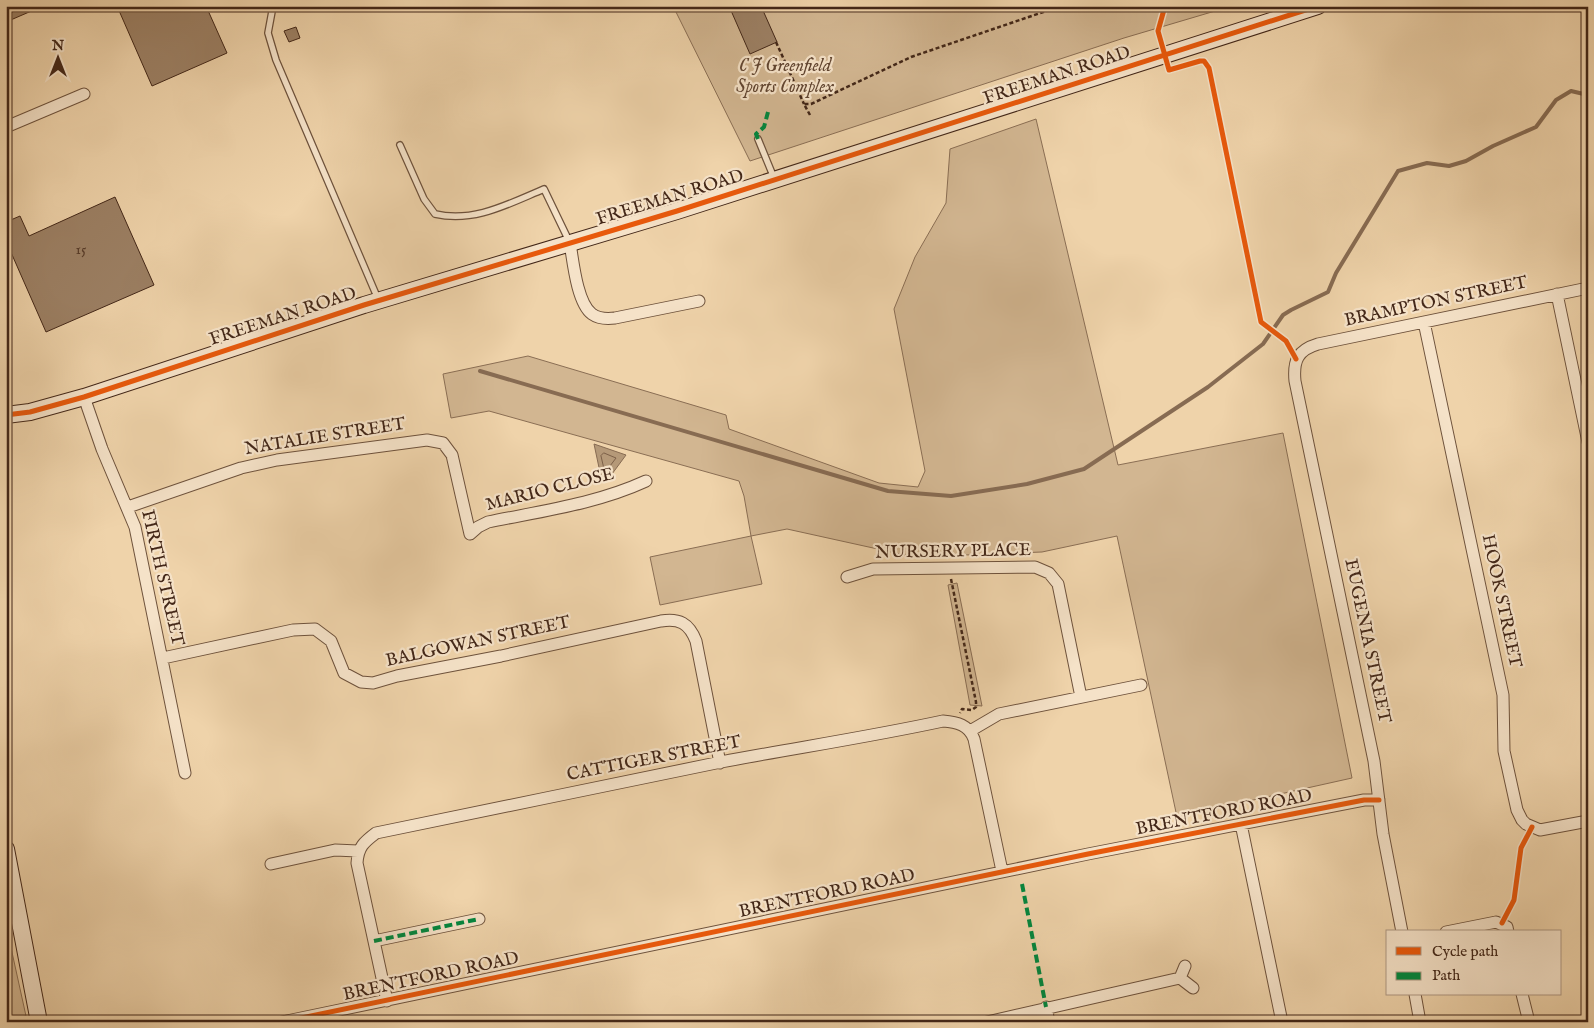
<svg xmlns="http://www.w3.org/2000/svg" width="1594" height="1028" viewBox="0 0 1594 1028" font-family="'IM FELL English',serif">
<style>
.green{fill:#d2b691;stroke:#8a6e54}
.water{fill:#b59978;stroke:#876b52}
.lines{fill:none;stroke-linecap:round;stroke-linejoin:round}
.shore{stroke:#7c6048;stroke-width:1}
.stream{stroke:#876b52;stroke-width:4}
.building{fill:#9c8064;stroke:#432718}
.lane-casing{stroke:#6e523c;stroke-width:8}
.street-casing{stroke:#6e523c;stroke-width:13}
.secondary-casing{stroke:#432718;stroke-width:18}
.path{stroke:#432718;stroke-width:2.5;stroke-dasharray:4 2.5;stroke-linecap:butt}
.lane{stroke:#f5e2c8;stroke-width:5.5}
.street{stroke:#f5e2c8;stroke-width:11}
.secondary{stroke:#f5e2c8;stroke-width:16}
.quiet{stroke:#00873e;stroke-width:4;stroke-dasharray:8 4;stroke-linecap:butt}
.cycleway-casing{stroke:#f5e2c8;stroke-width:8}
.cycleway{stroke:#e8590c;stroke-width:5}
.labels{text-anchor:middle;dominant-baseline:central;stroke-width:4.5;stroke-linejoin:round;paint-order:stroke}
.number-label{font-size:15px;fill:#593d2b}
.park-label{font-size:18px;font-style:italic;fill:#604430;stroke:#f5e2c8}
.street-label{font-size:18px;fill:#432718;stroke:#f5e2c8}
</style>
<rect width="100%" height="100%" fill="#efd3aa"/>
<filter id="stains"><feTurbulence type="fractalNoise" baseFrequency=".004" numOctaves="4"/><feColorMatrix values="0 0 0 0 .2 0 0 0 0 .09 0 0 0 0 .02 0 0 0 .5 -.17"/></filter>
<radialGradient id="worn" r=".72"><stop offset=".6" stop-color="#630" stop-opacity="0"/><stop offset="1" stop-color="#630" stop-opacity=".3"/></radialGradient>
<!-- green -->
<path class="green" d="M673 6H1232L1124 38 750 161Z
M1036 119 1118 465 1283 433 1352 778 1177 817 1117 536 1042 552 914 557 787 529 751 536 762 584 660 605 650 557 751 536 744 496 739 481 489 411 451 418 443 374 528 356 726 415 729 429 879 483 918 487 925 471 894 309 915 257 946 203 950 149Z
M957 583 982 706 970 705 948 585Z
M6 925 26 1016 6 1020Z"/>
<!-- water -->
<path class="water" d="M594 444 626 455 612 474 601 477Z"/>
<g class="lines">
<!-- shore -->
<path class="shore" d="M604 453 616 458 607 470 604 469 601 456Z"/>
<!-- stream -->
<path class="stream" d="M480 371 888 491 951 496 1027 484 1084 469 1208 387 1263 344 1283 315 1291 310 1328 292 1336 273 1398 171 1427 163 1449 166 1466 161 1493 146 1536 127 1556 100 1571 91 1588 95"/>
</g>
<!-- building -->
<path class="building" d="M6 6H43L6 22Z
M117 6H206L227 53 152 86Z
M729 6H761L777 42 750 54Z
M296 27 300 38 289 42 284 31Z
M115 197 154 285 46 332 6 241V222L20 216 29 236Z"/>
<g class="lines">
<!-- lane casing -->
<g class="lane-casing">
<path id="lane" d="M273 6 268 33 276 60 378 299
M758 139 774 178
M400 145 424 199 435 214C474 223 508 204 544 189L569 241"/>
</g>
<!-- street casing -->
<g class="street-casing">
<path id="street" d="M6 127 84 94
M570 243C573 261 577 303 592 314 599 319 607 319 615 318L699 301
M1557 294 1588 442
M1424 322 1503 695 1504 751 1517 810 1522 820 1526 824 1540 830 1588 821
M84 397 102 449 135 527 185 773
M128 507 241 468 277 460 427 440 443 443 452 455 470 534 478 527 488 522C541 511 596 504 646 481
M847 577 873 569 1035 567 1049 573 1058 584 1081 697
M163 658 293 630 315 629 331 641 344 673 361 682 373 683 397 676 501 656 661 621C679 618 689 623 696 641L720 763
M970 731 999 714 1141 685
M1241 824 1282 1022
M271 864 335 850 358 851
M1402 932 1383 834 1374 761 1295 381C1293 360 1298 350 1318 344L1588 288
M1446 932 1496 922 1507 927 1508 932
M374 941 479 919
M1180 978 1193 988
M1415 994 1420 1022
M1522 994 1529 1022
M387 1001 357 863C358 847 364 842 376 833 491 810 606 785 721 762 795 748 869 737 943 721 957 722 969 725 974 739L1002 871
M1046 1007 1049 1022
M282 1022 1088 854 1364 800H1379
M987 1022 1180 978 1185 966"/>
</g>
<!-- secondary casing -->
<g class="secondary-casing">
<path id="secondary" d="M6 415 30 412 84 397 364 305 677 211 1318 6
M6 849 39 1022"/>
</g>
<!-- path -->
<path class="path" d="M776 42 804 104
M810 115 804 104H811L911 57 1061 6
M951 579 976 702V707L972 710 962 709 960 713"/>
<!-- lane -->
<use href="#lane" class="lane"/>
<!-- street -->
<use href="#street" class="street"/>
<!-- secondary -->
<use href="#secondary" class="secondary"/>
<!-- quiet -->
<path class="quiet" d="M758 139 756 134 764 127 768 112
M1022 884 1046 1007
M374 941 479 919"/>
<!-- cycleway casing -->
<g class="cycleway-casing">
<path id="cycleway" d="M1165 6 1158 31 1169 70 1200 61H1204L1209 68 1261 322 1286 341 1296 359
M6 415 30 412 84 397 364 305 677 211 1318 6
M1502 923 1514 900 1521 848 1532 827
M282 1022 1088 854 1364 800H1379"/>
</g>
<!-- cycleway -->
<use href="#cycleway" class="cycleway"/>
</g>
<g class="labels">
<!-- number labels -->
<g class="number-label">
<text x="81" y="249">15</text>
</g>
<!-- park labels -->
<g class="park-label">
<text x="785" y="66">C J Greenfield<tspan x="785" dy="21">Sports Complex</tspan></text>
</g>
<!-- street labels -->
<g class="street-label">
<text transform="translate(1057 76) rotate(-18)">FREEMAN ROAD</text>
<text transform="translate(670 198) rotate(-17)">FREEMAN ROAD</text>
<text transform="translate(1436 302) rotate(-12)">BRAMPTON STREET</text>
<text transform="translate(283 317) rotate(-18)">FREEMAN ROAD</text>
<text transform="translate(325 437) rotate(-9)">NATALIE STREET</text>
<text transform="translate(550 490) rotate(-14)">MARIO CLOSE</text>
<text transform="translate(953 552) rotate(-1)">NURSERY PLACE</text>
<text transform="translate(162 578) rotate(77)">FIRTH STREET</text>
<text transform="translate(1501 601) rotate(78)">HOOK STREET</text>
<text transform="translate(1367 641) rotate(78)">EUGENIA STREET</text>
<text transform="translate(478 642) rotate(-12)">BALGOWAN STREET</text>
<text transform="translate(654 759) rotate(-11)">CATTIGER STREET</text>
<text transform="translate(1224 813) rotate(-11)">BRENTFORD ROAD</text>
<text transform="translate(827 894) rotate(-12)">BRENTFORD ROAD</text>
<text transform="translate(431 977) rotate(-12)">BRENTFORD ROAD</text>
</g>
</g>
<!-- margin -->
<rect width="1594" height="1028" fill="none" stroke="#efd3aa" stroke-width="25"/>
<rect x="8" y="8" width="1579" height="1013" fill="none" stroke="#432718" stroke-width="2.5"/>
<rect x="12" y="12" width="1569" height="1003" fill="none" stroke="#432718"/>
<!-- legend -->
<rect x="1386" y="930" width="175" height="65" fill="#f5e2c8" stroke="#ae9782"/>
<rect x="1396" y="947" width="25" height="8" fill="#e8590c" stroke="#ae9782"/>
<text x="1432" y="956" font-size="15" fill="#432718">Cycle path</text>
<rect x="1396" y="972" width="25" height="8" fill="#00873e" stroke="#ae9782"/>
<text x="1432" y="980" font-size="15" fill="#432718">Path</text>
<!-- north arrow -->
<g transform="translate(58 58)" stroke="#f5e2c8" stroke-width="4" paint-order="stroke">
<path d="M0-4L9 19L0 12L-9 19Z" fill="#432718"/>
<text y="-8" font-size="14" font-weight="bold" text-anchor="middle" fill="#432718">N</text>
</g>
<rect width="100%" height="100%" filter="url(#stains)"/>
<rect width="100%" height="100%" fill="url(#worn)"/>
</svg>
